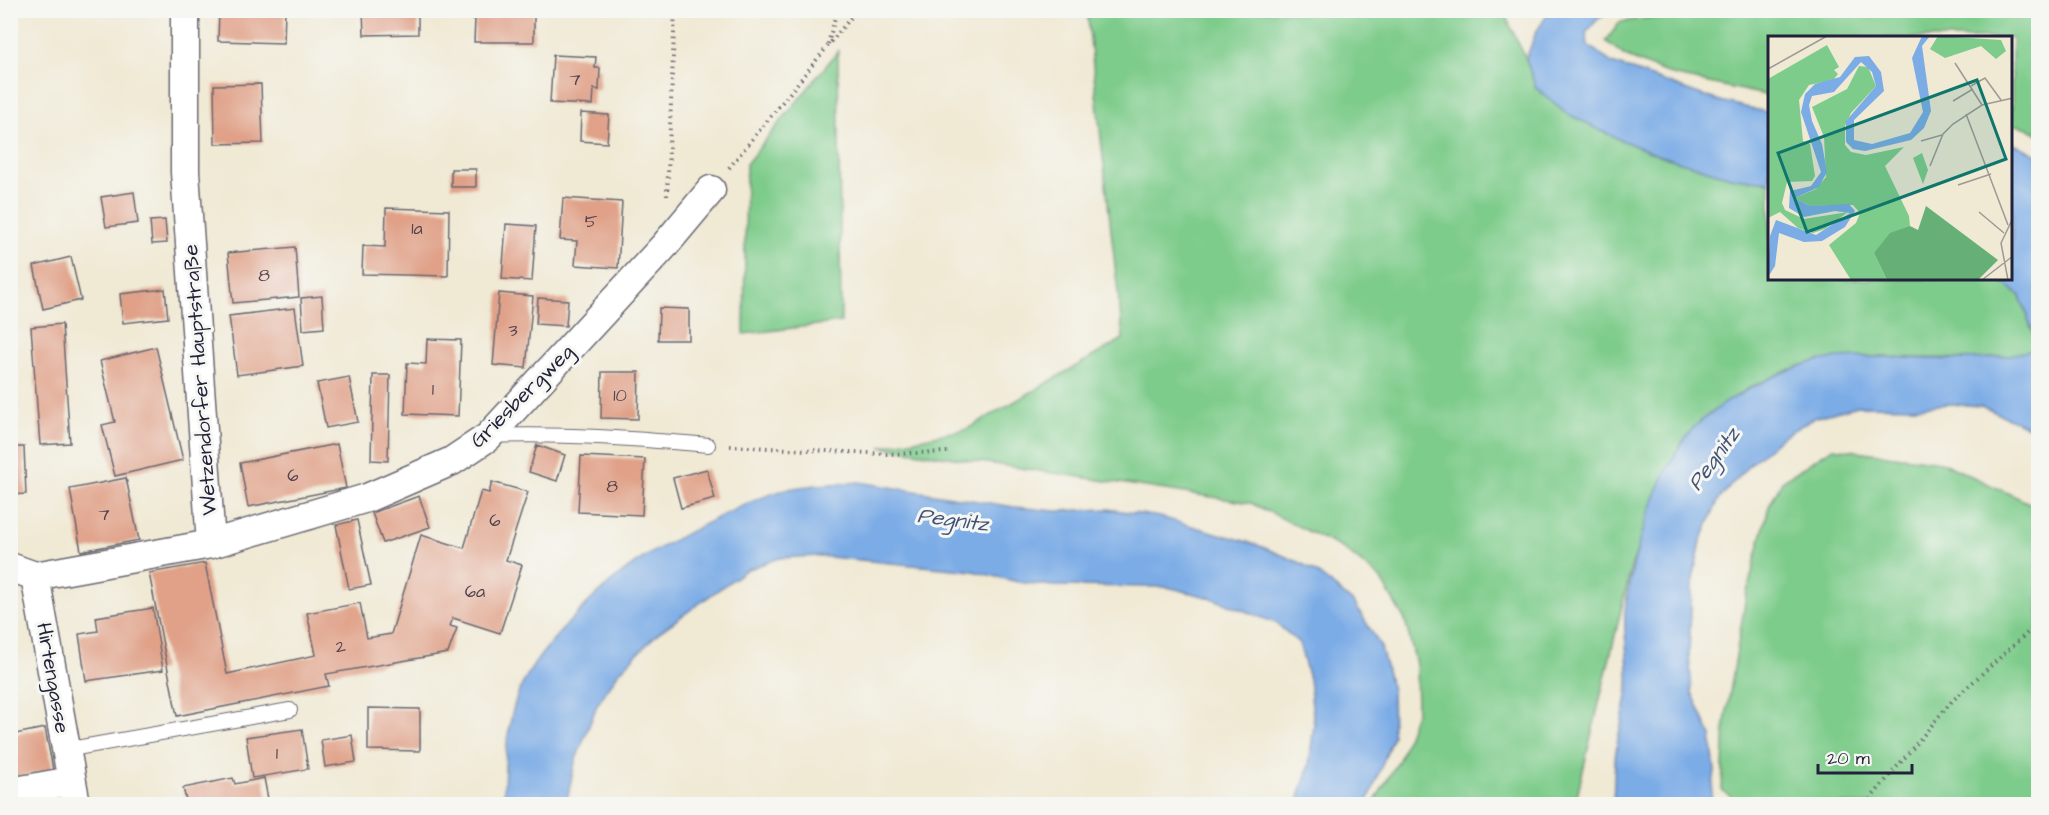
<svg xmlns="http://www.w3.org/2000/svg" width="2049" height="815" viewBox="0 0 2049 815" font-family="'Architects Daughter',sans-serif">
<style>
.green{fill:#7ecc8b;stroke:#507763;stroke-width:1.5}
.water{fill:#7bace6;stroke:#4e6790;stroke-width:1.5}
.building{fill:#e0a188}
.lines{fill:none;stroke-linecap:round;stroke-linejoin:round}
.lane-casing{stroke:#6a6871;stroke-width:16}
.street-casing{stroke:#6a6871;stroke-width:31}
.path{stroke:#6a6871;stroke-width:4;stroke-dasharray:1.5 4.5;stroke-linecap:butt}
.lane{stroke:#fff;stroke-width:14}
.street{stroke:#fff;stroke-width:28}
.labels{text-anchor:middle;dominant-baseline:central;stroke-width:6;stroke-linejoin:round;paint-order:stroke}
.number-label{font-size:18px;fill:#52424e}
.street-label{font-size:21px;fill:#22223b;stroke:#f6f6f2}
.water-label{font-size:22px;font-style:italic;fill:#415277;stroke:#f6f6f2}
.inset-road{fill:none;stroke:#9e9997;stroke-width:1.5}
.view{fill:#0f766e;fill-opacity:0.15;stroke:#0f766e;stroke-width:3}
.inset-edge{fill:none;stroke:#22223b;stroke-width:3}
</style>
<rect width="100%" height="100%" fill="#f6f6f2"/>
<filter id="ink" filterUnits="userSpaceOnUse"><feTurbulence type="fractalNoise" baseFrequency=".0167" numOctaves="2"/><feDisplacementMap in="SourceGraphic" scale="12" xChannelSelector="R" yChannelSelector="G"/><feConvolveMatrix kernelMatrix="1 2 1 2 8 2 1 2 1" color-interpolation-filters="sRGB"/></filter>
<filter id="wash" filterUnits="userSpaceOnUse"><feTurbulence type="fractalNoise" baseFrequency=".008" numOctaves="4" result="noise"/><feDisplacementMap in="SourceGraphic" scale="24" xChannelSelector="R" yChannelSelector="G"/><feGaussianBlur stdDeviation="1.35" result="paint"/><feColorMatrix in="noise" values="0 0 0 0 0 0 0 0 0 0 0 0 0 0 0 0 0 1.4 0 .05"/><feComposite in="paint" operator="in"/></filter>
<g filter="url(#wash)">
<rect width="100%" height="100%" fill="#f0e9d4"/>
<!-- green -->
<path class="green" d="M1087 11H1503L1526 59 1536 88 1614 137 1658 155 1734 178 1770 182V279H1999L2020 296 2038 348 2020 354 1983 359 1866 357 1820 361 1788 370 1747 389 1713 412 1647 522 1632 564 1575 804H1373L1400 758 1417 710 1416 664 1405 620 1380 578 1344 549 1251 503 881 447 967 429 1123 339Z
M1702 11H2038V134L2028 128 2012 124V38H1770V95H1765L1672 75 1625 56 1606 41 1620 22Z
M838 51 841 322 744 334 746 164Z
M1833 448 1941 462 2038 507V804H1741L1722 790 1725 722 1746 596 1769 506 1782 481Z"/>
<!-- water -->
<path class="water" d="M1550 11H1613L1598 19 1586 33 1588 45 1612 63 1716 100 1770 113V182L1734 178 1658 155 1614 137 1568 114 1536 88 1526 59 1536 32Z
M2012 144 2022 147 2038 156V346L2020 296 1999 279H2012Z
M2038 348V431L1981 406 1949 404 1916 407 1858 406 1814 418 1783 436 1750 464 1719 499 1701 541 1692 584 1689 654 1692 692 1711 736 1715 771 1710 804H1613C1614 787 1614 768 1616 750 1619 729 1626 709 1628 688 1630 662 1623 636 1625 611 1631 558 1655 481 1686 437 1706 407 1787 366 1822 360 1894 350 1968 371 2038 348Z
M859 482 1014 507 1057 511 1108 509 1160 517 1255 544 1301 563 1320 575 1355 604 1381 647 1392 690 1393 736 1367 804H1297L1309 765 1314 724 1309 679 1299 643 1276 623 1211 598 1167 587 1053 586 1018 582 973 571 819 556 779 558 746 570 657 634 619 672 597 705 575 762 566 804H504C504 771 506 718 521 687 541 645 603 584 642 559 666 543 693 530 719 517 744 505 771 491 800 487 819 484 839 484 859 482Z"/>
<g id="blocks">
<!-- building -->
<path class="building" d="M219 10H285L284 43 218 41Z
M363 10H418V34L364 35Z
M439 10H534V42H474L475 19H439Z
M553 55 596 57 595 68H600L599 90 594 89 593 105 550 103Z
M261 84 263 143 215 144 214 85Z
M581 113 609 115 607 143 580 141Z
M451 169H476V187H451Z
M134 192 138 223 106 227 101 197Z
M563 198 622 202 618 268 575 265 577 241 560 240Z
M386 208 449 210 448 276 362 274 363 246 385 247Z
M165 220 167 243 152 244 150 221Z
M506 224 536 226 532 281 502 279Z
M295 247 299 297 233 303 228 253Z
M71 257 81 300 43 309 34 266Z
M165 289 168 318 123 323 120 294Z
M499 293 533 296 526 368 493 365Z
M322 296 324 328 303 330 301 298Z
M538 298 568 300 566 326 536 324Z
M295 308 303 366 237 375 229 316Z
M659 308 689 309V340H658Z
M62 324 70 443 40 445 31 327Z
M427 339 461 340 458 416 405 414 407 363 426 364Z
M156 347 183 460 115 476 102 425 115 422 100 361Z
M602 372H639L638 419 601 418Z
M373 375H390L388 461 371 460Z
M349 377 358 422 326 428 317 383Z
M337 444 346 488 248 507 240 463Z
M537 445 565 455 557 481 529 472Z
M10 447H24L26 494 10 495Z
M581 456 645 459 642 515 578 512Z
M707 469 715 499 681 508 673 478Z
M126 478 139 540 81 551 70 489Z
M492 482 528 492 506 560 522 565 500 633 453 618 450 626 457 628 448 653 326 674 329 686 177 716 149 573 205 563 227 674 316 655 307 613 360 603 367 638 391 634 421 535 464 548 481 491 489 493Z
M419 496 430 527 383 543 372 513Z
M357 520 371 585 349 589 336 525Z
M153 608 163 670 86 681 79 634 98 631 96 617Z
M368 708 420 709V751L368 750Z
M45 728 53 770 10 778V735Z
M302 729 308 769 252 778 246 737Z
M352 735 356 762 325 767 321 740Z
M233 778 235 784 264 778 269 804H239L238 800 215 804H187L183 788Z"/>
</g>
</g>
<g filter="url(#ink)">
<use href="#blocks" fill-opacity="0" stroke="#6a6871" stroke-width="1.5"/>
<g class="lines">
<!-- lane casing -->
<g class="lane-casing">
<path id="lane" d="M490 436C563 433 635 439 708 445
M65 750 290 710"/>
</g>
<!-- street casing -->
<g class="street-casing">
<path id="street" d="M185 10V172L211 544
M10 567 35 576 211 544 367 498 452 461 488 437 665 245 711 190
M35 576 76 804
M10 792 71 781"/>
</g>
<!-- path -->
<path class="path" d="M828 44 837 10
M729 168 857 10
M667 196 675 10
M730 446 887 454 948 452
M1866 804 1952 701 2038 623"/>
<!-- lane -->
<use href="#lane" class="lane"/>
<!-- street -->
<use href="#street" class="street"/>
</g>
</g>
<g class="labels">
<!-- number labels -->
<g class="number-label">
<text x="575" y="79">7</text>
<text x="591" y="221">5</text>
<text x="417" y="228">1a</text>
<text x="264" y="275">8</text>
<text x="513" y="330">3</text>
<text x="433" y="389">1</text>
<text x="620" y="395">10</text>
<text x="293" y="475">6</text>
<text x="612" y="486">8</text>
<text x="104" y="514">7</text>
<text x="495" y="520">6</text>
<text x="475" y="591">6a</text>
<text x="341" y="646">2</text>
<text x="277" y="753">1</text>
</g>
<!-- street labels -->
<g class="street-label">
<text transform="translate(200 380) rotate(-94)">Wetzendorfer Hauptstraße</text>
<text transform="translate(522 396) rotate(-45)">Griesbergweg</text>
<text transform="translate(53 678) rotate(80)">Hirtengasse</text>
</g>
<!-- water labels -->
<g class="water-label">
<text transform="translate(1714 459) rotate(-54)">Pegnitz</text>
<text transform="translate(953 520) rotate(7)">Pegnitz</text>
</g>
</g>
<!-- overview -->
<g transform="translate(1768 36)">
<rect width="244" height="244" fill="#f0e9d4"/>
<path d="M170 0 233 4 238 15 228 23 213 10 177 22 162 13ZM59 9 71 31 66 34 70 38 65 44 41 49 31 64 35 105 42 108 47 140 44 145 19 146 14 167 17 174 36 183 80 176 57 193 45 197 30 192 12 176 0 182V43ZM91 30 100 31 108 50 83 77 77 90V109L83 116 98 119 136 111 117 130 141 180 142 190 106 217 119 244H83L61 209 88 187 92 177 85 169 42 170 27 162 48 153 58 141 56 101 44 71 79 53ZM154 117 160 134 155 148 145 122Z" fill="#7ecc8b"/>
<path d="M158 170 230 224 210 244H119L106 217 122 197 142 190 150 194Z" fill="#66b077"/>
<path d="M154 0H162L154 10 163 75 156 92 143 104 97 115 85 113 78 106V85L108 50 104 36 93 26 66 56 44 60 41 69 44 85 54 108 59 136 51 151 27 162 42 170 81 168 87 175 77 191 54 205 36 206 11 197 7 230 0 241 2 200 8 184 48 199 82 177 67 175 36 181 21 172 22 155 43 150 53 136 33 76 37 58 47 48 72 41 87 21 101 20 113 36 116 55 86 84V104L104 108 142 97 155 76 144 22Z" fill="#7bace6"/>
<path class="inset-road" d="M187 27 214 69M0 33 59 0M203 50 217 42 233 64M185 65 205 53M198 78 240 189M153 105 174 99M162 130 175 98 185 88 214 69 245 62M190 149 223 138M211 176 236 197M214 244 245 220M240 244 233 207 245 182"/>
<path class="view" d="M209 44 238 123 39 196 10 117Z"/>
<rect width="244" height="244" class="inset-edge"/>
</g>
<!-- margin -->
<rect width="2049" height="815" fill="none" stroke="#f6f6f2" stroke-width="36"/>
<!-- scale -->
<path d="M1818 764v9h94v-9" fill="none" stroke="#22223b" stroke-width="3"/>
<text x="1827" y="764" font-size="18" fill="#22223b" stroke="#f6f6f2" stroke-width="4.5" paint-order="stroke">20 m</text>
</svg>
